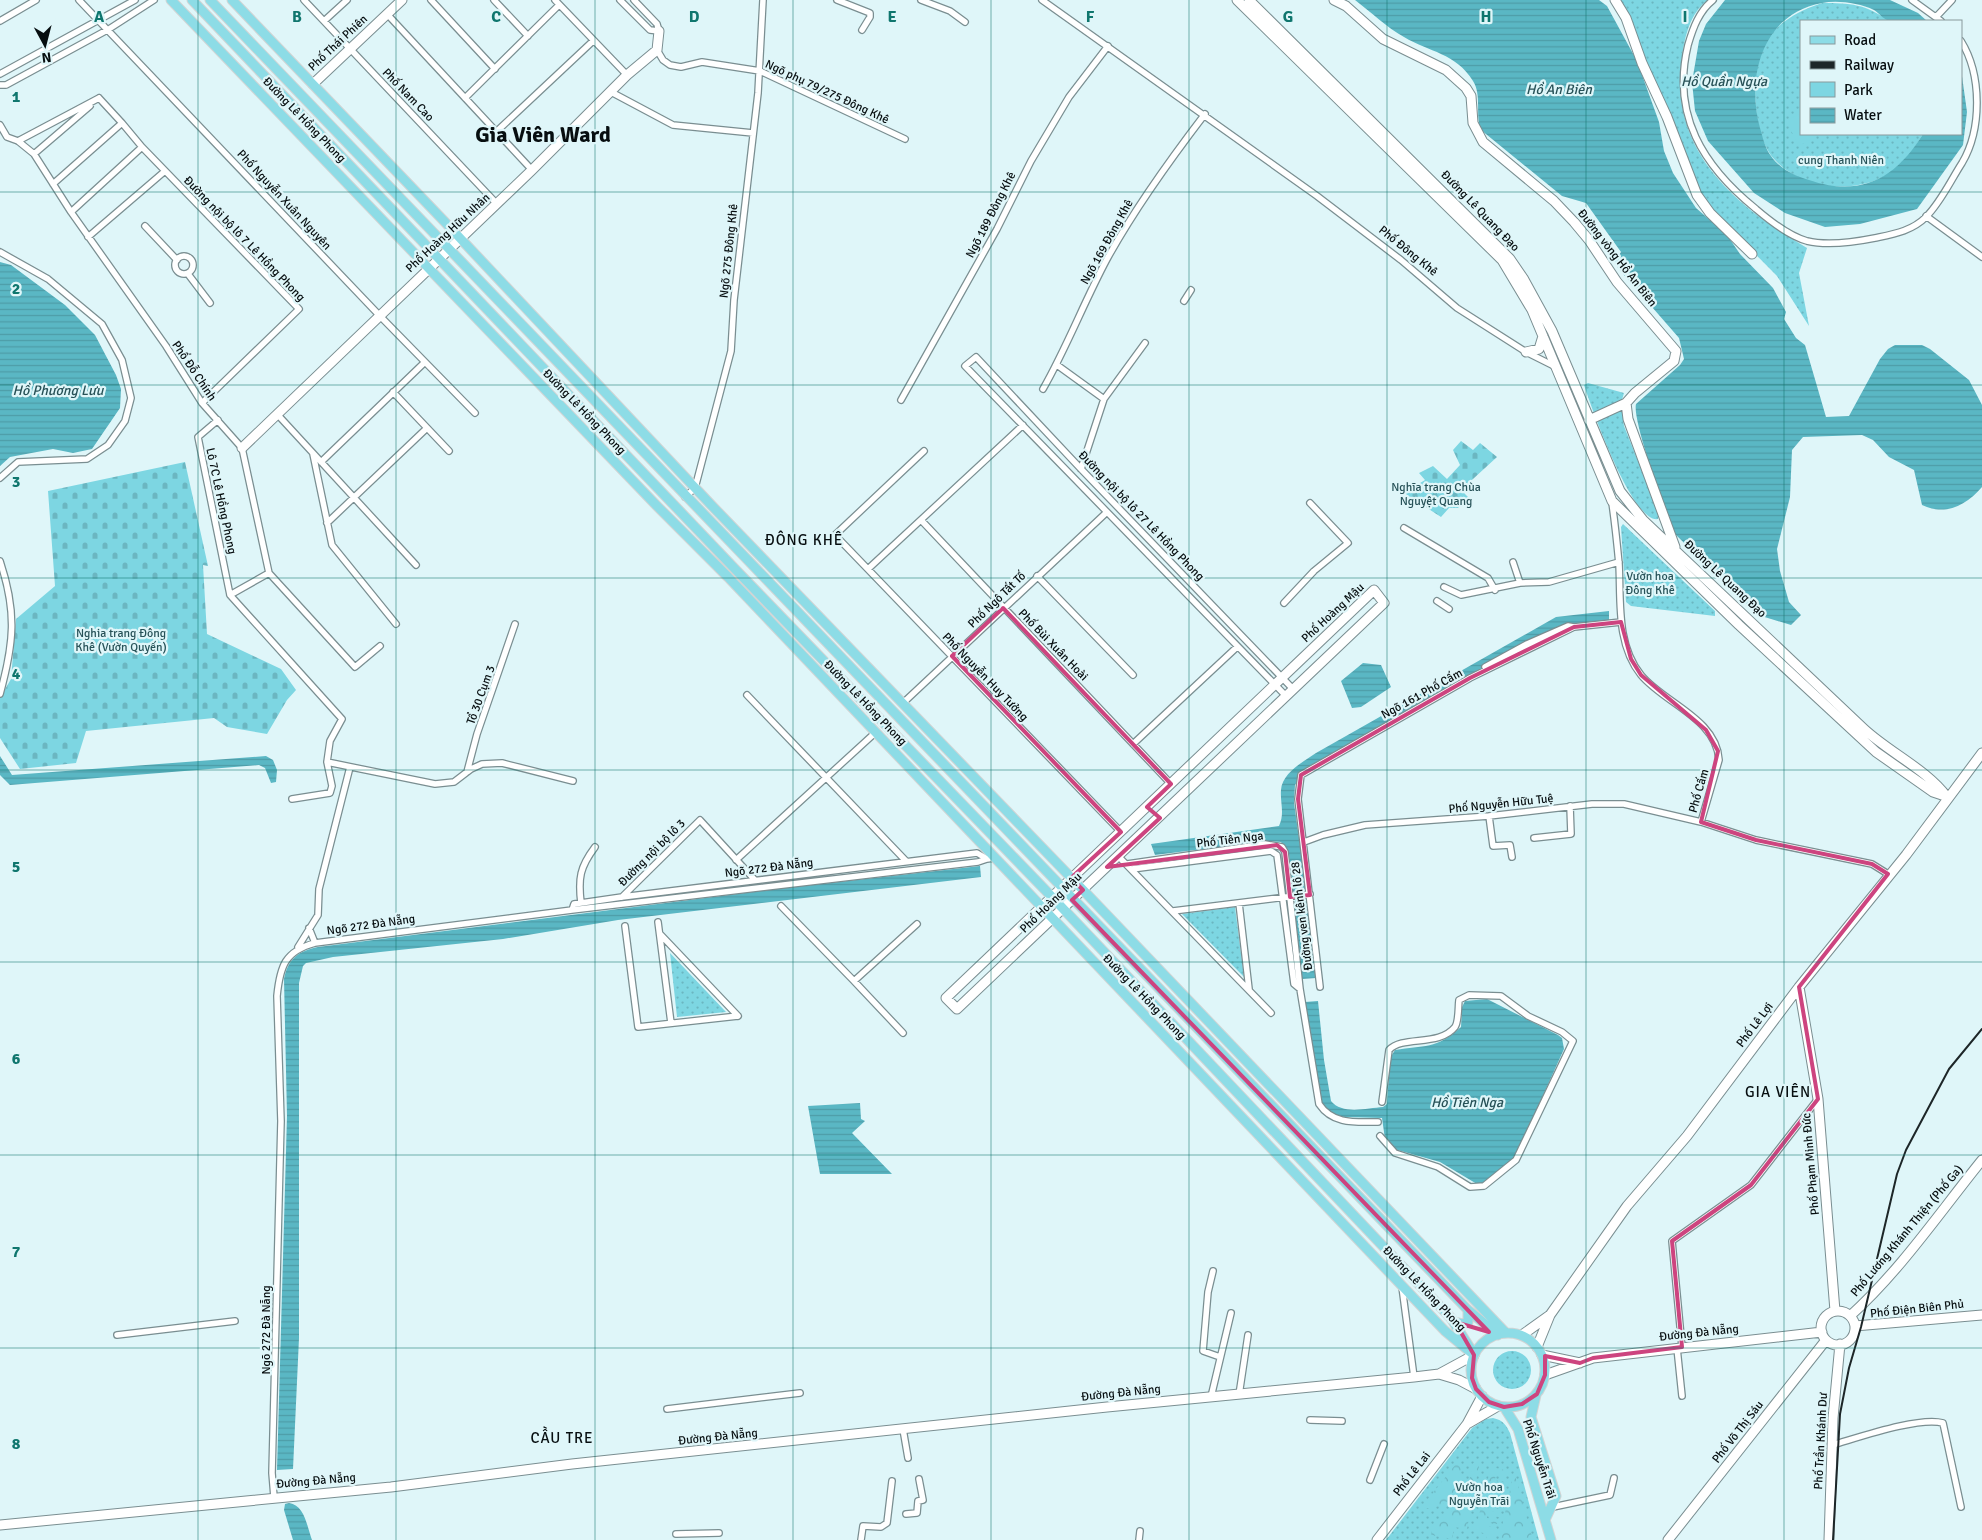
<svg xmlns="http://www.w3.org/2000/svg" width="1982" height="1540" viewBox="0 0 1982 1540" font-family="Signika,sans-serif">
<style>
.green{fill:url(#green-dots)}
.forest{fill:url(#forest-crowns)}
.cemetery{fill:url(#cemetery-stones)}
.pitch{fill:#7dd6e2}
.water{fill:url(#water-rules)}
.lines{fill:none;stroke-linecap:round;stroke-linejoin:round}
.street-casing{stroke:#7a8e91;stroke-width:8}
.secondary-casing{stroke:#7a8e91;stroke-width:11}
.primary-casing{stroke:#d2d4d4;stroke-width:11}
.street{stroke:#fff;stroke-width:5.5}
.secondary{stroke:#fff;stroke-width:9}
.primary{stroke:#8ddce6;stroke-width:9}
.rail{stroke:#1d2628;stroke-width:2}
.marked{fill:none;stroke:#cd447f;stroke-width:4;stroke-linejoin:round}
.grid{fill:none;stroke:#0f766e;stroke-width:1;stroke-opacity:0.55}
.labels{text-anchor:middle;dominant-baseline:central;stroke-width:4.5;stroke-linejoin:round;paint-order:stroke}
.street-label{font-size:12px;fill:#070e10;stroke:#dff6f9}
.park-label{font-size:12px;fill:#275258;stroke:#dff6f9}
.water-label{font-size:14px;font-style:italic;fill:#275157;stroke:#dff6f9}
.quarter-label{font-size:15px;letter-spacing:1px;fill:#070e10;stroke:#dff6f9}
.town-label{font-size:22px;font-weight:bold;fill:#070e10;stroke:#dff6f9}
.grid-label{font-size:16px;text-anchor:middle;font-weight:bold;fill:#0f766e;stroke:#dff6f9;stroke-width:4.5;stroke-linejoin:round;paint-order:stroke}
</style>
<defs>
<pattern id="green-dots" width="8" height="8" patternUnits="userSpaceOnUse" patternTransform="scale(1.25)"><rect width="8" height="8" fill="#7dd6e2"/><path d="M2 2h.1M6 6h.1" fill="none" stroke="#6bb6c1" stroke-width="1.8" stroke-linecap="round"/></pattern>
<pattern id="forest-crowns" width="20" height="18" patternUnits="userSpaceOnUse" patternTransform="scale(1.25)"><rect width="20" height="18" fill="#7dd6e2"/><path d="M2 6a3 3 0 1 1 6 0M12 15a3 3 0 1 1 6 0" fill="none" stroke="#6bb6c1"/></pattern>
<pattern id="cemetery-stones" width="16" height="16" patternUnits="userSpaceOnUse" patternTransform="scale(1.25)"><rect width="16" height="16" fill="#7dd6e2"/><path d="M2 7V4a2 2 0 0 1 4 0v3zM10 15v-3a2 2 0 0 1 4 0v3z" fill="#6bb6c1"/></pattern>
<pattern id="water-rules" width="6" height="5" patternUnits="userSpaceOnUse" patternTransform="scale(1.25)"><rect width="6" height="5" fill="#5ab7c4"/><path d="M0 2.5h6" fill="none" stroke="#4d9ca7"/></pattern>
</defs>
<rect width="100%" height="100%" fill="#dff6f9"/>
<!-- green -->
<path class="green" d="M1617 0H1708C1690 13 1685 36 1682 57 1668 150 1734 205 1807 248L1799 273 1809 326 1777 276 1697 195 1669 116 1628 17Z
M1822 3C1851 3 1865 4 1889 21H1801V134H1923C1915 147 1908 159 1895 169 1862 196 1802 191 1774 159 1751 134 1748 60 1771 34 1785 18 1802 10 1822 3Z
M1588 383 1624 393 1621 403 1624 426 1659 514 1658 519C1633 524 1592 409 1585 388L1584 385Z
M1623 524 1715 611V616L1631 606 1626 602 1621 527Z
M1235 907 1244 977 1182 914Z
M670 953 726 1012 677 1017Z
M1493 1370a19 19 0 1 1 38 0a19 19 0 1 1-38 0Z
M1493 1418C1503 1420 1506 1425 1510 1433L1539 1540H1386L1472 1428 1486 1419Z"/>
<!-- forest -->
<path class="forest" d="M1459 1460C1467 1486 1450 1511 1421 1508Z
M1473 1463 1479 1465 1467 1529 1454 1527 1452 1539 1431 1535C1434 1518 1449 1512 1464 1506Z
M1491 1467 1509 1471 1508 1475 1496 1473 1495 1480 1506 1483 1505 1488 1493 1486 1492 1491 1504 1493 1503 1499 1491 1496 1490 1501 1502 1504 1501 1509 1489 1506 1488 1510 1500 1513 1499 1517 1487 1515V1518L1498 1520 1497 1524 1485 1522V1525L1497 1528 1494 1540H1486L1487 1534 1475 1531Z
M1514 1472 1533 1540H1499Z"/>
<!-- cemetery -->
<path class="cemetery" d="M1461 441 1473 450 1480 443 1497 457 1461 490 1469 498 1458 508H1449L1441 517 1404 493 1425 480 1419 473 1433 466 1447 479 1460 465 1453 450Z
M185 462 208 566 203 565 207 634 281 669 296 690 287 700 267 734 227 727 214 718 86 731 76 763 20 769 0 738V698L11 679 16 619 55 586 48 491Z"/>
<!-- pitch -->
<path class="pitch" d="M1801 113V134L1818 135 1799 146 1786 121Z"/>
<!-- water -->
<path class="water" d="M1355 0H1599L1607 6 1637 61 1659 122 1664 151 1673 173 1696 208 1727 235 1740 254 1773 288 1786 312 1784 319 1796 338 1805 345 1826 417 1849 416 1880 359 1888 349 1895 345H1922L1930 349 1969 380 1982 405V487C1966 506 1945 516 1922 505L1914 470 1889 457 1873 440 1862 435 1803 437 1792 450 1790 497 1777 549 1780 571 1789 602 1801 615 1791 625 1758 615 1676 535 1671 527C1664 506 1632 420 1636 404L1680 365 1684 359 1679 338 1618 268 1615 261 1621 252 1586 203 1562 196 1481 130C1475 115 1482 95 1473 81 1456 53 1429 52 1404 37 1386 27 1371 12 1355 0Z
M1725 0H1890L1918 13 1927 21C1916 21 1899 25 1889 21 1883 19 1879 13 1874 10 1859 3 1838 0 1822 3 1762 14 1746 77 1760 128 1763 138 1765 148 1771 156 1780 169 1795 176 1809 180 1861 198 1896 178 1923 134H1961V69L1967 112 1963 145 1917 209 1860 224 1825 227 1785 213 1754 193 1708 141 1695 111 1692 82 1699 41 1706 24Z
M0 262 11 265 65 305 95 335 116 375 121 389 120 408 92 449 73 453 53 449 10 457 0 466Z
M1609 611V620L1588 622 1555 631 1299 779 1295 785 1294 803 1306 887 1303 893 1296 894 1293 891 1289 854 1281 842 1266 841 1155 855 1151 844 1279 826C1285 813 1280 803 1281 790 1282 773 1303 762 1316 753L1556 617Z
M1363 663 1381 665 1391 687 1361 707 1352 708 1341 681Z
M0 756 12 775 266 756 273 760 277 770 276 782 271 783 265 768 259 765 10 785 0 775Z
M980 866 981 877 618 920 503 939 333 957 306 963 303 966 299 983V1338L293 1469 277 1470 287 1116 284 979C288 959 298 951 318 947L776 889Z
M1296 899H1305L1308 903 1316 978 1302 979 1294 905Z
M1487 999 1558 1035 1562 1038 1564 1049 1518 1151C1510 1163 1492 1183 1477 1184L1440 1162 1394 1149 1385 1139 1382 1118 1344 1117 1327 1112 1322 1103 1305 1002 1318 1001 1324 1060 1331 1101C1342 1115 1367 1108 1383 1107L1387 1104 1390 1058 1395 1050C1424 1045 1436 1050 1461 1027L1462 1007 1465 1001Z
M860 1103 861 1119 865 1121 852 1133 892 1174H820L808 1106Z
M289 1503C305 1505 307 1527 312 1540H293L284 1510 285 1504Z"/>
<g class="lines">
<!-- street casing -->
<g class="street-casing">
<path id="street" d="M79 0 379 315 475 413
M304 0 497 204
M431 0 495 69
M494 0 528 36
M555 0 627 75
M620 0 650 30 659 31 657 24 634 0
M837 0 870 13V17L862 30
M921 0 950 11 965 22
M1042 0 1317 196 1401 260 1457 308 1526 352 1556 367
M1713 0C1699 11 1693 28 1688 45 1671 115 1703 166 1756 209 1770 221 1789 236 1807 241 1827 246 1855 242 1875 238 1894 234 1912 231 1926 217 1941 202 1951 180 1962 163 1982 129 1982 75 1961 41
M1912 0 1941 21
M387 14 532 170
M1936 17 1952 0
M0 21 36 0
M324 21 347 0
M657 50 663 60 670 65 681 67 702 62 760 71 905 139
M0 74 135 0
M0 85H6L109 29 154 0
M611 92 673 125 753 133
M465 98 559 5
M0 125 7 137 18 141 34 154 71 212 166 346 202 403 242 448 269 573 355 667 380 646
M496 132 593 41
M18 141 99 98
M142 147 299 309 202 403
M34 154 90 106
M53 184 122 123 99 98
M71 212 142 147 122 123
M1926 216 1982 257
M145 226 177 260
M88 237 165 171
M0 252 48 279 102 324 122 360 131 398 125 421 108 445 87 459 18 462 0 478
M175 265a9 9 0 1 1 18 0a9 9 0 1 1-18 0Z
M188 274 210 303
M1184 301 1191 290
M1057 365 1104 399
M1043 389C1067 347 1084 302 1107 259 1135 208 1169 161 1205 114
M393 392 449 451
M901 400 997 229 1031 161 1069 97 1108 46
M277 414 416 565
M218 420 198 437 230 595 342 719 330 741 327 762 435 784 454 782 471 769 482 764 502 763 573 781
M924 451 835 535 1121 832
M313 454 332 545 396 624
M321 462 425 362
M1081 469 1104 399 1145 343
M685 497 695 488 731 351 734 300 758 93 763 0
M1612 503C1615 523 1617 543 1619 564 1621 601 1616 644 1641 675 1664 703 1717 719 1719 760L1701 822
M921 520 1171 784
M327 523 427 428
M1404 528 1488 578 1495 590
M0 561C17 612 14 643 0 694
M1513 562 1520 583
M868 569 1023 425
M1037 576 1133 675
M1444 587 1461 595 1520 583 1549 582 1619 562
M230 595 269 573
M1437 601 1449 609
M1284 603 1314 571 1348 543 1310 503
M1485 667 1527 644 1568 626 1574 627
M747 695 906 861
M1286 696 965 366 976 357 1081 469 1293 689
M903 703 1107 512
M1133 744 1237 647
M467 772 477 734 515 624
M292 799 330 793 332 786 327 762
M1489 816 1493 846 1510 845 1512 857
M1534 838 1571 834 1570 806
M1304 842 1323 835 1365 825 1489 816 1592 804H1624L1701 822 1756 840 1872 864 1888 874
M1118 856 1271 1013
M736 860 876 732
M1127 864 1265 844 1282 847 1285 852 1300 989
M1132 869 1271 851 1277 855 1294 984 1300 989 1319 1104C1333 1125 1356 1122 1378 1122
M622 897 700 820 754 879
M581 903C578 878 580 867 595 847
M1239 903 1249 989
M781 906 854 981 917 924
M572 910 978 862 987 859
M1173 911 1310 894
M658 922 671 1023
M625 926 638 1027 738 1016
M309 928 315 943
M660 934 738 1016
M298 947 318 915 319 889 350 767
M854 981 903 1033
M1320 987 1298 799 1301 775 1470 678 1574 627 1621 622
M1380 1136 1395 1153 1438 1167 1470 1187 1484 1186 1516 1160 1573 1041 1562 1032 1528 1016 1501 996 1469 995 1459 1000C1458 1007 1459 1021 1455 1027 1439 1047 1403 1035 1389 1050L1382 1102
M1213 1271 1208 1292 1203 1351 1220 1357
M1402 1287 1414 1377
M117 1335 235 1321
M1682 1347 1672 1241 1751 1185 1818 1099
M1677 1348 1682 1396
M1239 1395 1248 1335
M1211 1397 1231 1313
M667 1409 800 1393
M1310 1420 1342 1421
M903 1429 908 1458
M1832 1445C1857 1438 1920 1416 1943 1423L1961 1507
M1370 1480 1384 1444
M274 1497 272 1473 281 1121 277 996C280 966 285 951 315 943L572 910 574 904 622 897 977 853 987 859 994 858
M1553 1507 1610 1495 1614 1478
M906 1514 917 1513 918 1501 923 1500 919 1479
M676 1534 719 1533
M861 1540 863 1526 881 1527 887 1523 892 1481
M1139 1540 1140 1531"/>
</g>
<!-- secondary casing -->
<g class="secondary-casing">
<path id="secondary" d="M1237 0 1502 260 1532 310 1612 501 1739 625 1876 752 1933 792 1948 797
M1249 0 1510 259 1523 278 1552 331 1620 491 1643 520 1864 729C1890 753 1926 769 1947 797
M1334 0 1346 6 1383 39 1446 70 1466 88 1471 96 1473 123 1483 142 1554 201 1574 222 1589 240 1617 282 1676 351 1674 361 1635 393 1626 403 1589 420
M1615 0 1626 18 1642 63 1667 117 1697 195 1710 213 1752 254
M313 84 402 0
M1526 352 1539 349 1543 336
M1626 403 1628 419 1675 547
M242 448 532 170 627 75 657 50 659 31
M1374 590 1384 603 957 1009 946 998Z
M1799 987 1818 1099 1835 1311
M1821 1328a17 17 0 1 1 34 0a17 17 0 1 1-34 0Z
M1850 1316C1900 1271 1940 1212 1982 1160
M1855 1326 1982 1315
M1522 1335 1550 1315
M1537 1347 1550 1315 1627 1206 1687 1136 1799 987 1906 855 1982 753
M1542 1355 1580 1363
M1439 1374 1459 1380 1476 1389
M1545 1375 1593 1358 1822 1332
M1467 1424 1498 1406
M0 1525 391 1487 572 1464 1107 1407 1414 1377 1439 1374 1474 1355
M1377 1540 1467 1424 1482 1396
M1668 1540 1826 1340
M1829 1540 1833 1418 1840 1344"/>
</g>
<!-- primary casing -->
<g class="primary-casing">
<path id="primary" d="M171 0 658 507 728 577 1445 1331 1474 1355
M192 0 735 569 1052 897 1451 1318 1470 1348
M210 0 1468 1310 1498 1335
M232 0 443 220 715 509 1083 890 1506 1333
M1455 1322 1463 1324 1468 1322V1310
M1471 1370a37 37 0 1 1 74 0a37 37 0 1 1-74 0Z
M1536 1395 1531 1417 1556 1496 1545 1520
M1504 1407 1518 1429 1551 1540"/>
</g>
<!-- street -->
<use href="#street" class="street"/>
<!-- secondary -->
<use href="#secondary" class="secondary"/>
<!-- primary -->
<use href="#primary" class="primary"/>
<!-- rail -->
<path class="rail" d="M1833 1540 1840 1414 1849 1368 1861 1327 1897 1174 1906 1150 1949 1069 1982 1029"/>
</g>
<!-- marked area -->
<path class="marked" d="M1003 608 1171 784 1147 807 1160 818 1107 867 1277 845 1285 852 1290 897 1310 895 1298 799 1301 775 1470 678 1574 627 1621 622 1631 659 1641 675 1706 730 1718 751 1701 822 1756 840 1872 864 1888 874 1799 987 1818 1099 1751 1185 1672 1241 1682 1347 1593 1358 1580 1363 1545 1356V1375L1537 1394 1522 1404 1504 1407 1489 1402 1476 1389 1472 1378 1474 1355 1455 1322 1489 1332 1072 900 1083 890 1071 878 1121 832 952 656Z"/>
<!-- grid -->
<path class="grid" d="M198 0V1540M396 0V1540M595 0V1540M793 0V1540M991 0V1540M1189 0V1540M1387 0V1540M1586 0V1540M1784 0V1540M0 192H1982M0 385H1982M0 578H1982M0 770H1982M0 962H1982M0 1155H1982M0 1348H1982"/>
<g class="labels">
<!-- street labels -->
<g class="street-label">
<text transform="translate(338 43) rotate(-43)">Phố Thái Phiên</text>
<text transform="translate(827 92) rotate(25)">Ngõ phụ 79/275 Đông Khê</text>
<text transform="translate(408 95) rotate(46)">Phố Nam Cao</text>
<text transform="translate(304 120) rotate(46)">Đường Lê Hồng Phong</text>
<text transform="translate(284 200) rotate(47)">Phố Nguyễn Xuân Nguyên</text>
<text transform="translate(1480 211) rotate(46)">Đường Lê Quang Đạo</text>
<text transform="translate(991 215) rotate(-63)">Ngõ 189 Đông Khê</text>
<text transform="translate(448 233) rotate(-43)">Phố Hoàng Hữu Nhân</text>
<text transform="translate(244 239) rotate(46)">Đường nội bộ lô 7 Lê Hồng Phong</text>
<text transform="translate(1107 242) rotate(-61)">Ngõ 169 Đông Khê</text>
<text transform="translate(729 251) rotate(-84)">Ngõ 275 Đông Khê</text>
<text transform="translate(1408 251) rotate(39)">Phố Đông Khê</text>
<text transform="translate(1617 258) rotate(52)">Đường vòng Hồ An Biên</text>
<text transform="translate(194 371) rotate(56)">Phố Đỗ Chính</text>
<text transform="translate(584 412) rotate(46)">Đường Lê Hồng Phong</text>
<text transform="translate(221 501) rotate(78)">Lô 7C Lê Hồng Phong</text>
<text transform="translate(1141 516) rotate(46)">Đường nội bộ lô 27 Lê Hồng Phong</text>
<text transform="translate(1725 579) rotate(43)">Đường Lê Quang Đạo</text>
<text transform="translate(997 600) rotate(-44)">Phố Ngô Tất Tố</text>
<text transform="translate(1333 613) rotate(-43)">Phố Hoàng Mậu</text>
<text transform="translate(1053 645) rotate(46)">Phố Bùi Xuân Hoài</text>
<text transform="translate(985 677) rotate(46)">Phố Nguyễn Huy Tưởng</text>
<text transform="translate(1422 694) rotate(-29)">Ngõ 161 Phố Cấm</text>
<text transform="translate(481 695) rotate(-70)">Tổ 30 Cụm 3</text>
<text transform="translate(865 703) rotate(46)">Đường Lê Hồng Phong</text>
<text transform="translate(1699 791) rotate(-74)">Phố Cấm</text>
<text transform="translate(1501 804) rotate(-6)">Phố Nguyễn Hữu Tuệ</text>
<text transform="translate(1230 840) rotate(-7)">Phố Tiên Nga</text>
<text transform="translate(652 853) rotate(-45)">Đường nội bộ lô 3</text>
<text transform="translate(769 868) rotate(-7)">Ngõ 272 Đà Nẵng</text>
<text transform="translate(1051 903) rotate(-44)">Phố Hoàng Mậu</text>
<text transform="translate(1302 916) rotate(-97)">Đường ven kênh lô 28</text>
<text transform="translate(371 925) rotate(-8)">Ngõ 272 Đà Nẵng</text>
<text transform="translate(1144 997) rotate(46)">Đường Lê Hồng Phong</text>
<text transform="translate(1755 1025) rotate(-53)">Phố Lê Lợi</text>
<text transform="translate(1811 1164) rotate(-95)">Phố Phạm Minh Đức</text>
<text transform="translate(1907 1231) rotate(-50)">Phố Lương Khánh Thiện (Phố Ga)</text>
<text transform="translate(1424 1289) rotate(46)">Đường Lê Hồng Phong</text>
<text transform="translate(1917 1309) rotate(-6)">Phố Điện Biên Phủ</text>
<text transform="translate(266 1330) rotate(-90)">Ngõ 272 Đà Nẵng</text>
<text transform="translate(1699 1333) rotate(-6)">Đường Đà Nẵng</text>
<text transform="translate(1121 1393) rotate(-6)">Đường Đà Nẵng</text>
<text transform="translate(1738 1432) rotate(-52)">Phố Võ Thị Sáu</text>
<text transform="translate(718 1437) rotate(-6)">Đường Đà Nẵng</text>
<text transform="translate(1821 1441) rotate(-87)">Phố Trần Khánh Dư</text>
<text transform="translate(1539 1459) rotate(72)">Phố Nguyễn Trãi</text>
<text transform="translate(1412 1474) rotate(-52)">Phố Lê Lai</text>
<text transform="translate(316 1481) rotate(-5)">Đường Đà Nẵng</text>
</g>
<!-- park labels -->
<g class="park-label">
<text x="1841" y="160">cung Thanh Niên</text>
<text x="1436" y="487">Nghĩa trang Chùa<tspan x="1436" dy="14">Nguyệt Quang</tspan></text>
<text x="1650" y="576">Vườn hoa<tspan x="1650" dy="14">Đông Khê</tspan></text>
<text x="121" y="633">Nghia trang Đông<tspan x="121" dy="14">Khê (Vườn Quyến)</tspan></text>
<text x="1479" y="1487">Vườn hoa<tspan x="1479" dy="14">Nguyễn Trãi</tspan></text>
</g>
<!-- water labels -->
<g class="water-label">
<text x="1724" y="81">Hồ Quần Ngựa</text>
<text x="1559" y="89">Hồ An Biên</text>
<text x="58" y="390">Hồ Phương Lưu</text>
<text x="1467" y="1102">Hồ Tiên Nga</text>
</g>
<!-- quarter labels -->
<g class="quarter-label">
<text x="804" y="540">ĐÔNG KHÊ</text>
<text x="1778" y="1092">GIA VIÊN</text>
<text x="562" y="1438">CẦU TRE</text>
</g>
<!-- town labels -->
<g class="town-label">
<text x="543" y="134">Gia Viên Ward</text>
</g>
</g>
<g class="grid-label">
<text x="99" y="22">A</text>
<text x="297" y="22">B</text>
<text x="496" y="22">C</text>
<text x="694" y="22">D</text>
<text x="892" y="22">E</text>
<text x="1090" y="22">F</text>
<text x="1288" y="22">G</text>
<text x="1486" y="22">H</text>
<text x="1685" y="22">I</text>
<text x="16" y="102">1</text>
<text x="16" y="294">2</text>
<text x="16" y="487">3</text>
<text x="16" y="679">4</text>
<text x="16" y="872">5</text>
<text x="16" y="1064">6</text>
<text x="16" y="1257">7</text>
<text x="16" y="1449">8</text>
</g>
<!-- legend -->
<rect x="1800" y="20" width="162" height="115" fill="#dff6f9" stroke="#89999c"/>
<rect x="1810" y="36" width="25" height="8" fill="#8ddce6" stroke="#89999c"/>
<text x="1844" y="45" font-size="15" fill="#070e10">Road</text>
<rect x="1810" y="61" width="25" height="8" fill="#1d2628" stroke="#89999c"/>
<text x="1844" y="70" font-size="15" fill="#070e10">Railway</text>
<rect x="1810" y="82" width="25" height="15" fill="#7dd6e2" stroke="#89999c"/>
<text x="1844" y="95" font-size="15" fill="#070e10">Park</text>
<rect x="1810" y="108" width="25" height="15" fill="url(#water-rules)" stroke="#89999c"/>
<text x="1844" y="120" font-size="15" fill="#070e10">Water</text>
<!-- north arrow -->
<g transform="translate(45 45) rotate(173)" stroke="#dff6f9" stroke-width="4" paint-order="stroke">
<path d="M0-4L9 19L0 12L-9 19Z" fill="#070e10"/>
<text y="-8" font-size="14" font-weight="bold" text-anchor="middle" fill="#070e10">N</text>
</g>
</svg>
